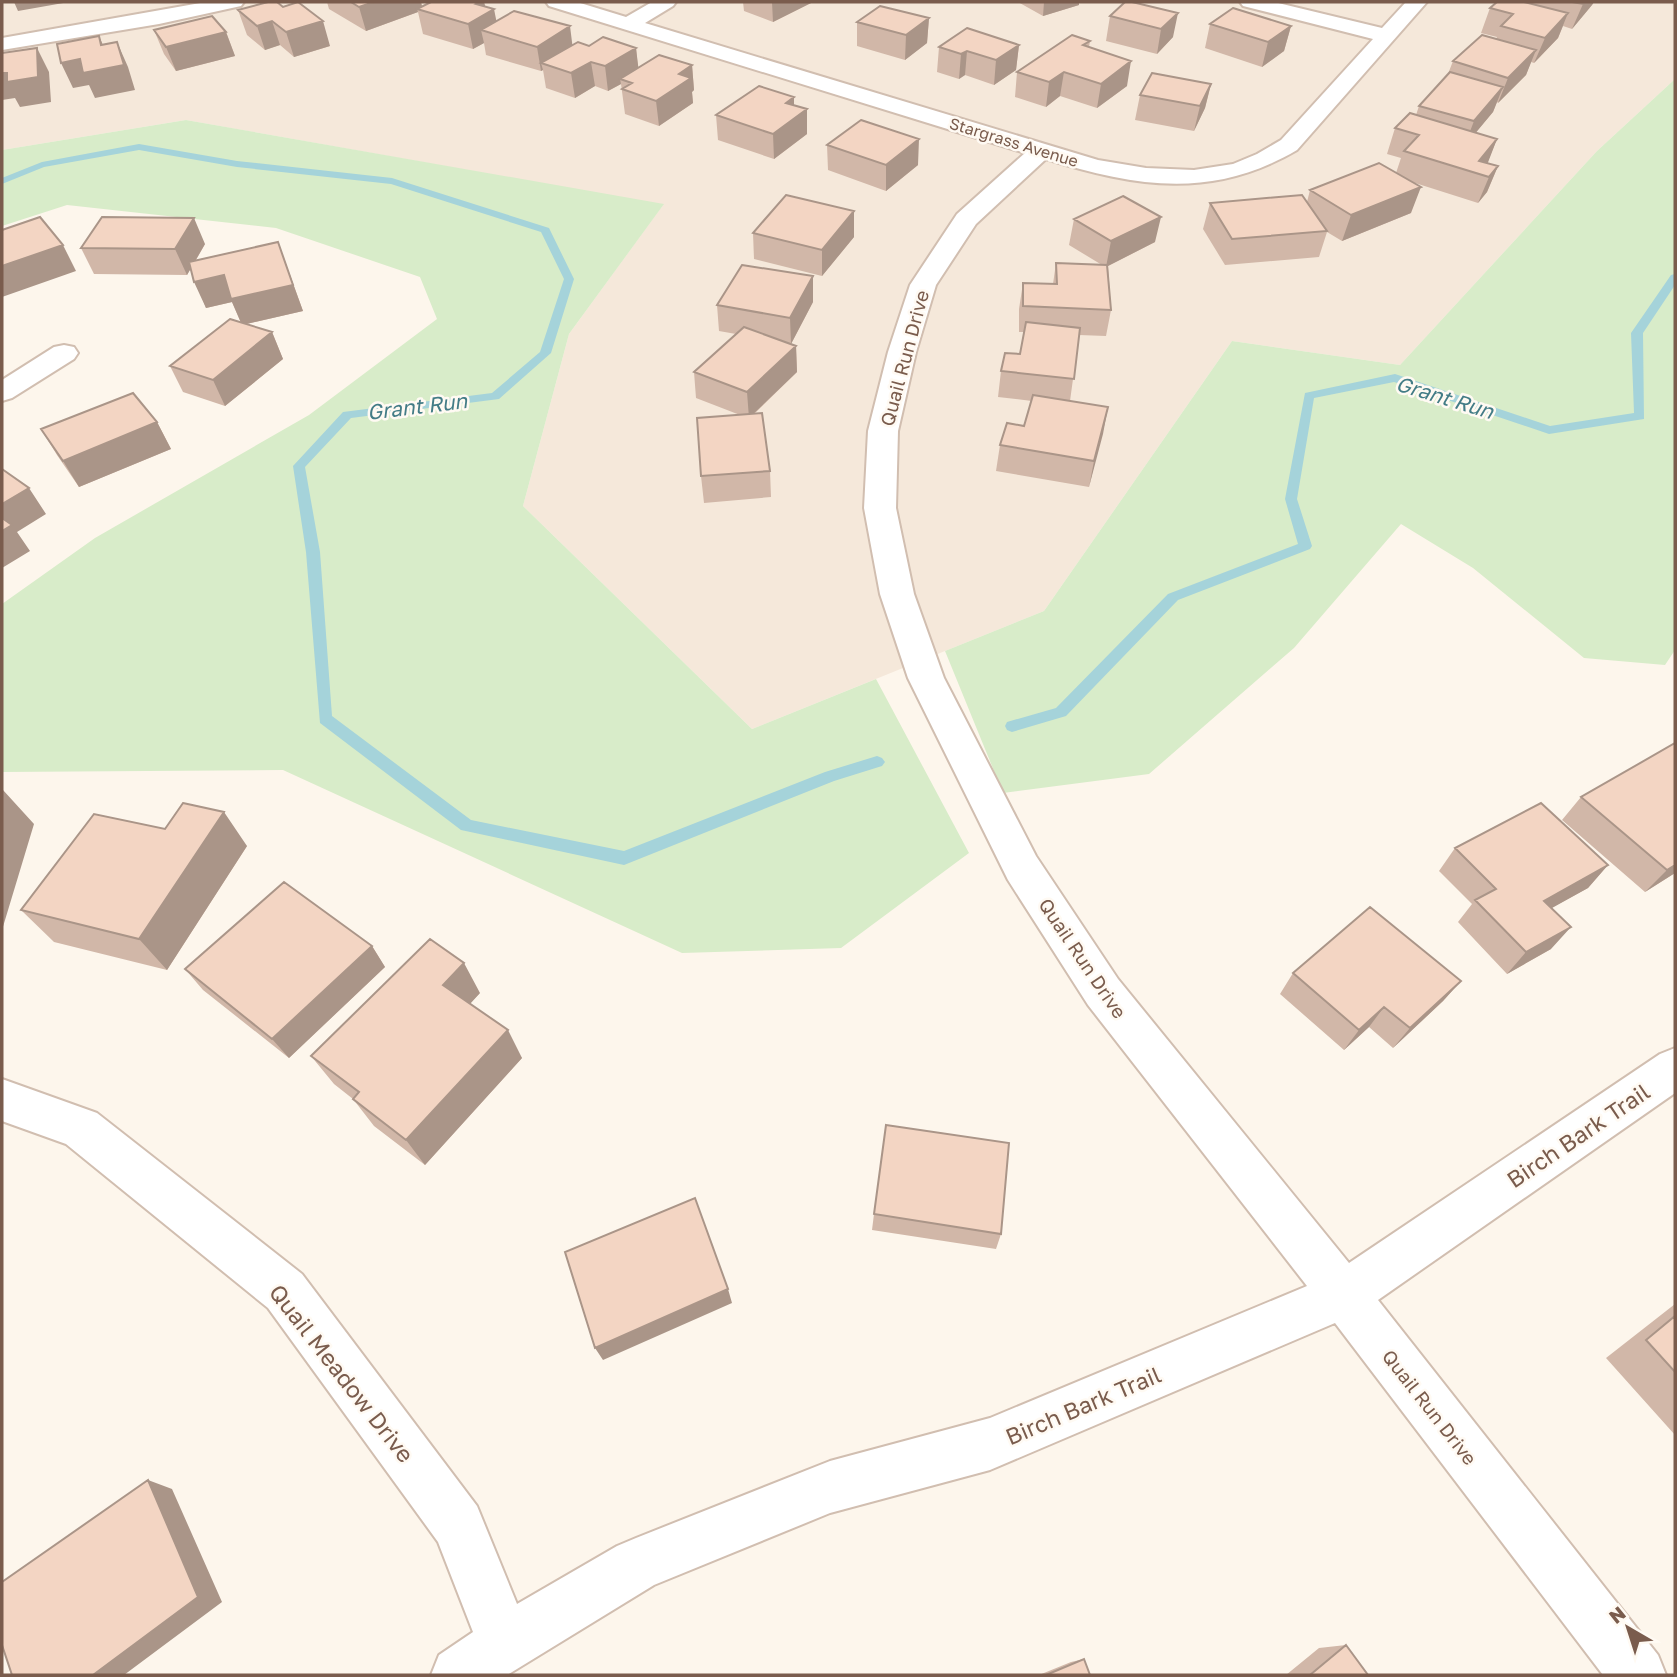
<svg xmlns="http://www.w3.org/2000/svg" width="1677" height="1677" viewBox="0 0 1677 1677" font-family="'Golos Text',sans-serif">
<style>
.residential{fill:#f5e8da}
.green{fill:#d8ecc9}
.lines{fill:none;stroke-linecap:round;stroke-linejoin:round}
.stream{fill:#a5d3da;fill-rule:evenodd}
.minor-casing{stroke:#d1beb0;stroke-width:4}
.minor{fill:#fff;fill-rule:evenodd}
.wall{fill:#d1b7a8}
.shaded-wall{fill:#aa9588}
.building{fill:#f3d5c3;stroke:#aa9588;stroke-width:2}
.labels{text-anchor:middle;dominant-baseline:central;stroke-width:5;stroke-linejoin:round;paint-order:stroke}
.far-street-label{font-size:16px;fill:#7a5c4d;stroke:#fffaf3}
.street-label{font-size:19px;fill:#7a5c4d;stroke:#fffaf3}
.water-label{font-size:21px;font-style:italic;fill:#437c86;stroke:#fffaf3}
.near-street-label{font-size:23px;fill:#7a5c4d;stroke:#fffaf3}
</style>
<rect width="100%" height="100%" fill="#fdf6ec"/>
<!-- residential -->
<path class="residential" d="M2 2H1675V79L1597 151 1400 365 1232 341 1044 611 752 729 523 506 569 334 663 205 186 120 2 150Z"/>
<!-- green -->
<path class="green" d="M1675 79V650L1665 665 1584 658 1473 568 1401 524 1294 648 1149 774 1003 793 945 651 1044 611 1232 341 1400 365 1597 151Z
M186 120 664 204 569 334 523 506 752 729 876 679 969 853 841 948 682 953 283 770 2 772V604L95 538 309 415 437 319 420 277 276 228 67 205 2 226V150Z"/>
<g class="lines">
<!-- stream -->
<path class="stream" d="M139 144 237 161 392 178 549 228 574 279 551 353 499 399 351 418 305 467 320 552 332 716 471 820 624 851 825 772 877 756 882 758 885 762 882 766 834 781 624 865 461 830 320 723 306 552 293 466 343 412 492 393 540 352 564 279 541 232 391 184 237 167 139 150 44 167 2 184V178L42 162Z
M1675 274V285L1643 333 1644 419 1549 434 1394 382 1314 398 1297 499 1312 546 1310 549 1178 600 1066 716 1012 732 1007 730 1005 726 1007 722 1056 708 1168 594 1298 544 1285 499 1305 393 1395 374 1550 426 1634 413 1631 333 1671 275Z"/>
<!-- minor casing -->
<g class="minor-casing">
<path id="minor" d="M206 2H244L241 6 159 24 2 50V38Z
M546 2H577L626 17 652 2H676L673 6 645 23 1098 160 1146 168 1194 170 1233 164 1257 154 1281 140 1373 39 1243 6 1240 2H1274L1382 28 1406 2H1427L1297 150C1212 200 1136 187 1046 159L976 224 936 285 916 352 898 431 896 508 914 594 944 678 1036 856 1118 979 1349 1263 1660 1054 1675 1048V1093L1378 1300 1658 1655 1666 1675H1603L1335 1323 990 1470 830 1513 654 1585 507 1675H431L439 1655 473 1632 438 1542 268 1308 66 1144 2 1121V1079L97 1113 302 1274 477 1506 517 1604 617 1546 636 1538 830 1461 990 1418 1307 1286 1088 1005 1008 880 908 678 880 594 864 508 868 431 888 352 910 285 957 214 1025 153 549 6Z
M64 345 74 347 78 353 74 359 12 398 2 401V380L54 347Z"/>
</g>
<!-- minor -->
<use href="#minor" class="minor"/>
</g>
<!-- wall -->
<path class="wall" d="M268 2 330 46 294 57 280 45 265 50 247 35 238 10Z
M327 2H421L422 7 431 2H484L485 7 496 21 573 45 636 48 638 68 692 65 694 90 692 92 693 103 659 126 625 114 621 84 608 91 595 86 575 98 546 88 543 70 541 71 486 55 484 43 473 49 423 34 418 12 366 31 329 9Z
M743 2H811V3L773 22 744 11Z
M1018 2H1079V5L1043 16Z
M1125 2 1173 37 1157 54 1106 41 1110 16Z
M1497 2H1594L1592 5 1572 29 1563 26 1558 38 1534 63 1531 62 1526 75 1498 103 1497 102 1493 112 1475 133 1497 139 1487 163 1498 166 1487 192 1478 203 1412 182 1411 213 1342 241 1327 232 1319 257 1225 265 1203 229 1210 203 1307 202 1310 190 1396 173 1401 158 1387 154 1395 128 1416 115 1419 106 1448 74 1453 61 1496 39 1497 37 1481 33 1490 8Z
M929 18 927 43 905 60 857 46V22Z
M1210 24 1291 26 1284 51 1262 67 1205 48Z
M154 30 226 32 235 56 176 71 164 54Z
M1090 41 1089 47 1127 86 1097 108 1060 96 1046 107 1015 97 1017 72Z
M1019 45 1016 70 994 85 965 75 959 79 937 72 939 47Z
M1211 84 1205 108 1194 131 1135 120 1140 95Z
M794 97V105L807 134 774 159 718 140 716 115Z
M827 145 918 165 886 191 828 170Z
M1074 219 1155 242 1108 266 1111 310 1106 336 1079 335 1070 401 1108 407 1089 487 996 471 1000 445 1024 426 1032 401 998 397 1001 371 1020 354 1024 332H1019V309L1023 283 1053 284 1056 263 1102 265 1069 245Z
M753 233 854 237 822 276 754 259Z
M278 242 303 311 246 324 272 332 283 359 225 406 183 392 170 366 241 323 232 302 206 308 191 268 187 275 94 274 81 248 205 244 196 260Z
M813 276V302L791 344 796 346 797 372 754 414 770 471 771 497 704 503 701 476 740 415 696 398 694 372 736 334 719 331 717 305Z
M157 422 171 449 79 487 57 455 41 429Z
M1581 797 1675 873 1645 892 1562 820Z
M165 829 247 846 167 970 54 942 21 910Z
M1455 848 1608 865 1588 888 1551 908V949L1507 974 1458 922 1472 904 1439 871Z
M372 946 385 967 289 1058 203 990 185 969Z
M1293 973 1461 981 1443 1001 1393 1048 1369 1027 1344 1050 1280 994Z
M480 993 470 1003 522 1058 425 1165 374 1126 353 1099 334 1084 311 1056Z
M874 1214 1001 1234 996 1249 872 1230Z
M1675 1304V1435L1606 1358Z
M1346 1645 1368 1675H1286L1319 1648Z
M1084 1659 1090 1675H1039L1071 1662Z"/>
<!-- shaded-wall -->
<path class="shaded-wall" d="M14 2H69L18 11Z
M374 2H421L423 11 417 9 418 12 366 31 359 7Z
M480 2H484L487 13 494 9 499 34 481 30 484 43 473 49 468 24 476 4Z
M772 2H811V3L773 22Z
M1044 2H1079V5L1043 16Z
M1585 2H1594L1592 5 1572 29 1583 4Z
M1178 13 1173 37 1157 54 1161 29Z
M1568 13 1558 38 1534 63 1545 38Z
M929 18 927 43 905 60 906 35Z
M272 21 280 45 265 50 257 26Z
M323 21 330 46 294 57 286 32Z
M570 26 573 50 541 63 543 70 541 71 537 47Z
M1291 26 1284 51 1262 67 1268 42Z
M226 32 235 56 176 71 166 47Z
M99 36 110 61 117 42 128 67 135 90 95 98 89 85 73 88 61 63 80 59 101 45Z
M1019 45 1016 70 994 85 996 60Z
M37 48 49 72 51 102 20 107 15 98 2 100V73Z
M636 48 639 73 620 79 621 84 608 91 605 66Z
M1536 50 1526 75 1498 103 1508 78Z
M967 51 965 75 959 79 961 54Z
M1131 61 1127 86 1097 108 1101 84Z
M591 62 595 86 575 98 571 73Z
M692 65 694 90 692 92 693 103 659 126 656 101 679 74Z
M1064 72 1060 96 1046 107 1049 82Z
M1211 84 1205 108 1194 131 1200 106Z
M1503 87 1493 112 1464 147 1474 121Z
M794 97V118L807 109V134L774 159 773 134 786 103Z
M919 139 918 165 886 191V165Z
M1497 139 1487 165 1479 161Z
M1498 166 1487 192 1478 203 1489 177Z
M1421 187 1411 213 1342 241 1351 215Z
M854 211V237L822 276V250Z
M1161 217 1155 242 1106 267 1111 241Z
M194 218 205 244 187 275 175 249Z
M278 242 303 311 242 325 232 302 206 308 194 282Z
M63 245 76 271 2 297V266Z
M813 276V302L791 344 790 318Z
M272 332 283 359 225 406 213 380Z
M796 346 797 372 749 418 747 392Z
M1108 407 1103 434 1089 487 1094 461Z
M157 422 171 449 79 487 63 461Z
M29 488 46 514 17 532 30 551 2 568V504Z
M3 790 34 824 2 930V793Z
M224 812 247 846 167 970 139 939Z
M1608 865 1588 888 1525 923 1544 901Z
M1675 865V873L1645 892 1667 870Z
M1571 927 1551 949 1507 974 1526 952Z
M372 946 385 967 289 1058 272 1039Z
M464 963 480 993 460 1015 443 985Z
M1461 981 1443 1001 1393 1048 1410 1028Z
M1384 1007 1369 1027 1344 1050 1359 1030Z
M508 1030 522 1058 425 1165 406 1140Z
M728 1289 732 1303 603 1360 595 1348Z
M148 1480 172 1489 222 1602 124 1675H93Z"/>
<!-- building -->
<path class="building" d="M268 2H277L283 7 298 2 323 21 286 32 272 21 257 26 238 10Z
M351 2H374L359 7Z
M431 2H480L476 4 494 9 468 24 417 9Z
M1125 2H1132L1178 13 1161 29 1110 16Z
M1497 2H1524L1568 13 1545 38 1501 26 1513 14 1490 8Z
M1572 2H1585L1583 4Z
M880 6 929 18 906 35 857 22Z
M1233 8 1291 26 1268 42 1210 24Z
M514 11 570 26 537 47 481 30Z
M212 16 226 32 166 47 154 30Z
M967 28 1019 45 996 60 967 51 961 54 939 47Z
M1072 35 1090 41 1083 45 1131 61 1101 84 1064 72 1049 82 1017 72Z
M1482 35 1536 50 1508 78 1453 61Z
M99 36 101 45 117 42 124 65 83 73 80 59 61 63 57 44Z
M603 37 636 48 605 66 591 62 571 73 541 63 578 42 589 46Z
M37 48 38 77 7 82V73H2V53Z
M659 55 692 65 679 74 691 78 656 101 622 89 632 83 620 79Z
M1450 72 1503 87 1474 121 1419 106Z
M1152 73 1211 84 1200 106 1140 95Z
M759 86 794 97 786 103 807 109 773 134 716 115Z
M1410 113 1497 139 1479 161 1498 166 1489 177 1404 151 1419 135 1395 128Z
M861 120 919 139 886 165 827 145Z
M1379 163 1421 187 1351 215 1310 190Z
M786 195 854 211 822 250 753 233Z
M1302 195 1327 231 1232 239 1210 203Z
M1123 196 1161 217 1111 241 1074 219Z
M40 217 63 245 2 266V230Z
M102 217 194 218 175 249 81 248Z
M278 242 293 285 231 299 224 275 194 282 189 262Z
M1056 263 1107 265 1111 310 1023 306V283L1057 284Z
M742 265 813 276 790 318 717 305Z
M230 319 272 332 213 380 170 366Z
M1026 322 1080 328 1074 379 1001 371 1005 353 1020 354Z
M744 327 796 346 747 392 694 372Z
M133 393 157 422 63 461 41 429Z
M1033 395 1108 407 1094 461 1000 445 1007 423 1024 426Z
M762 413 770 471 701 476 697 418Z
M2 469 29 488 2 504Z
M2 518 12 525 2 531Z
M1675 743V865L1667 870 1581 797Z
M183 803 224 812 139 939 21 910 94 814 165 829Z
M1541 803 1608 865 1544 901 1571 927 1526 952 1475 900 1496 889 1455 848Z
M284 882 372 946 272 1039 185 969Z
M1370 907 1461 981 1410 1028 1384 1007 1359 1030 1293 973Z
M430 939 464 963 443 985 508 1030 406 1140 353 1099 359 1092 311 1056Z
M886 1125 1009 1143 1001 1234 874 1214Z
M695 1198 728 1289 595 1348 565 1252Z
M1675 1316V1372L1646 1340Z
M148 1480 198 1597 93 1675H12L2 1645V1582Z
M1346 1645 1368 1675H1310Z
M1084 1659 1090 1675H1046Z"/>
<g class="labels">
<!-- far-street labels -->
<g class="far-street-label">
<text transform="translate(1014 142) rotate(17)">Stargrass Avenue</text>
</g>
<!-- street labels -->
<g class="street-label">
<text transform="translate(904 358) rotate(-75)">Quail Run Drive</text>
<text transform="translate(1083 958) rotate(56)">Quail Run Drive</text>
<text transform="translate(1430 1407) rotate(52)">Quail Run Drive</text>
</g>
<!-- water labels -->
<g class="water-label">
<text transform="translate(1445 397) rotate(17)">Grant Run</text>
<text transform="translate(417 406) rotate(-7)">Grant Run</text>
</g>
<!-- near-street labels -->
<g class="near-street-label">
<text transform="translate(1578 1135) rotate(-34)">Birch Bark Trail</text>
<text transform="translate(342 1373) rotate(52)">Quail Meadow Drive</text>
<text transform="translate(1083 1405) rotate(-23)">Birch Bark Trail</text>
</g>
</g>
<!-- border -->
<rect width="1677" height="1677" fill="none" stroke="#7a5c4d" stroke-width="7"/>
<!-- north arrow -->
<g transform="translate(1628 1628) rotate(321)" stroke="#fffaf3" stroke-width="5" paint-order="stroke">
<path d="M0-5L12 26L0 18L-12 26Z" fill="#7a5c4d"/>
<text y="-10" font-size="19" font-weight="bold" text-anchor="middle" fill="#7a5c4d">N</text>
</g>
</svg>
